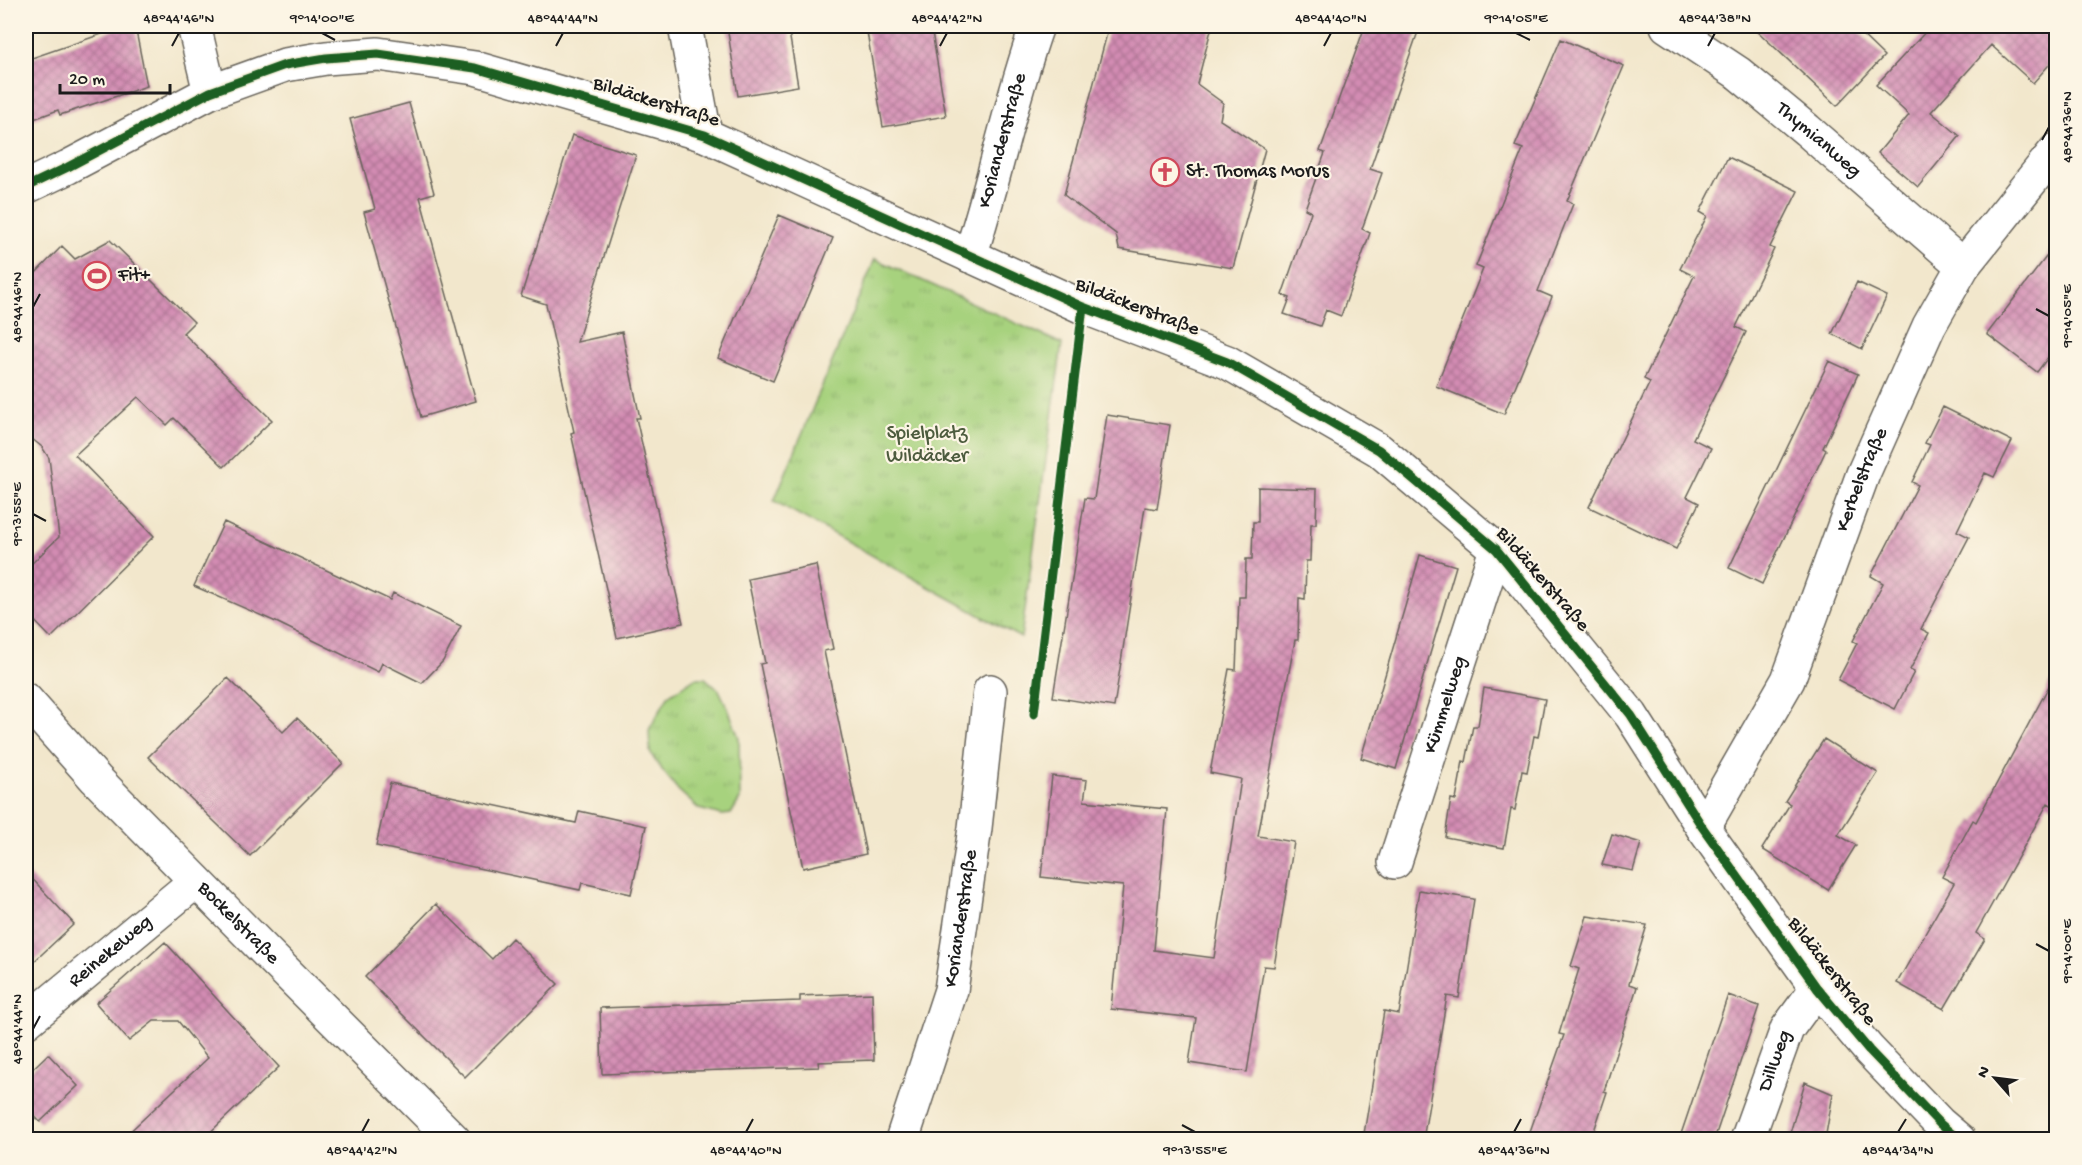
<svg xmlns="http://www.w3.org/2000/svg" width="2082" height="1165" viewBox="0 0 2082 1165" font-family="'Gochi Hand',sans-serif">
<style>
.grass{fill:url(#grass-tufts);stroke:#62774d;stroke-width:1.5}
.building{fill:url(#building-cross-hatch)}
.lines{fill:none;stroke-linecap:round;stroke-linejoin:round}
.minor-casing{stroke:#67635a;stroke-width:36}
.tertiary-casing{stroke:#67635a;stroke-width:36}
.minor{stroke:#fff;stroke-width:33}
.tertiary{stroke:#fff;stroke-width:33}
.cycleway-casing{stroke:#fcf5e5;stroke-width:13}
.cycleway{stroke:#1b5e20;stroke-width:9}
.ticks{fill:none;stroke:#1c1c1c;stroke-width:2}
.labels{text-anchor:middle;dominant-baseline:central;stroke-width:4.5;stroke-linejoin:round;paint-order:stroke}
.street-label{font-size:20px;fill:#1c1c1c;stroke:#fcf5e5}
.poi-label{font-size:20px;fill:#1c1c1c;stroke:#fcf5e5;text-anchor:start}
.park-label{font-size:20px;fill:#4d5c3e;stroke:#fcf5e5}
.neatline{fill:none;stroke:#1c1c1c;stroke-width:2}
.ticks-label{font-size:15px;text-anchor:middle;fill:#1c1c1c}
</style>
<defs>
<pattern id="grass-tufts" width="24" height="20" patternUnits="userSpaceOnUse" patternTransform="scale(1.5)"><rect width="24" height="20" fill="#a7d27e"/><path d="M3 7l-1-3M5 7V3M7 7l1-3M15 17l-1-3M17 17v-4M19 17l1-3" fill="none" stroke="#8fb46c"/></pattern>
<pattern id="building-cross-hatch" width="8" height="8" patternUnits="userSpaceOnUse" patternTransform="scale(1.5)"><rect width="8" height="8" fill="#d38cb3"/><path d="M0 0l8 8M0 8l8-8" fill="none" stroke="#aa7291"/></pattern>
</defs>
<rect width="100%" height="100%" fill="#fcf5e5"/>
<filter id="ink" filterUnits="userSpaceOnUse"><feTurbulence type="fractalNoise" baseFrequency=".0167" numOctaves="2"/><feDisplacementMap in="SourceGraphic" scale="12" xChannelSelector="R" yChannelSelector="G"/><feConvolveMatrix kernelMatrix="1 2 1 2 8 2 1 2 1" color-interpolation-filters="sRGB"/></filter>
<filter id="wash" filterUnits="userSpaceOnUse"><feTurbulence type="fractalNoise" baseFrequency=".008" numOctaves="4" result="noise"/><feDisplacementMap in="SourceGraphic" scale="24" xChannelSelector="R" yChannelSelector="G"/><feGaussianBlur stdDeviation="1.35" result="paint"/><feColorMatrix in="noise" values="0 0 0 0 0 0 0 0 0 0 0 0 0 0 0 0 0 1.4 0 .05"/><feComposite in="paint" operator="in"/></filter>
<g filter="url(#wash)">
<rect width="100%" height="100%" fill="#f2e7cc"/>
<!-- grass -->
<path class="grass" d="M875 259 1062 344 1021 638 774 501Z
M695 678H705L719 690 729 711 739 738 740 799 731 814 722 815 699 809 678 790 656 762 650 752 649 730 668 696Z"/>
<g id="blocks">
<!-- building -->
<path class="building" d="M125 26H135L147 86 60 115 58 110 26 122V60Z
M727 26H788L798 86 738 96Z
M866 26H931L946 116 883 127Z
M1109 26H1212L1197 84 1223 103 1220 120 1265 149 1233 268 1119 249 1116 234 1064 195Z
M1365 26H1420L1370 169 1382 173 1362 229 1370 233 1341 316 1326 310 1320 326 1284 314 1290 298 1282 295 1311 212 1305 209 1325 153 1320 151Z
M1752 26H1853L1884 56 1837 106Z
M1931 26H2056V57L2033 83 1991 45 1931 112 1960 136 1918 187 1878 153 1909 115 1876 85Z
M1561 39 1624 66 1567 201 1573 204 1538 291 1552 297 1504 414 1436 386 1483 269 1476 266 1523 149 1515 146Z
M409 103 434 193 420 197 476 401 421 417 364 212 375 209 350 119Z
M572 135 636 155 577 342 622 332 640 418H636L683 623 617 638 571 433 574 432 546 304 521 296Z
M1728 157 1798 191 1770 247 1774 249 1736 327 1746 332 1693 439 1711 448 1687 497 1699 503 1676 549 1589 507 1650 382 1644 379 1694 276 1680 269 1707 216 1700 212Z
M779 215 833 238 773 381 718 358Z
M110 240 194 322 183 333 272 420 224 467 174 418 167 425 138 397 75 455 154 536 51 638 26 612V569L59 537 49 458 42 447 26 434V283L62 246 75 259Z
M2056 244V347L2037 372 1987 334Z
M1857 282 1887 296 1862 349 1832 334Z
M1829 361 1858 374 1823 448 1826 450 1762 584 1729 568Z
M1943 407 2012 441 1994 477 1985 473 1957 531 1969 537 1921 629 1929 633 1910 670 1914 672 1895 709 1838 680 1857 643 1853 641 1883 583 1871 576 1918 485 1912 482 1930 445 1925 443Z
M1107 415 1170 425 1157 509 1145 507 1114 707 1053 697 1085 498 1094 499Z
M1258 487 1317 489 1316 524H1311L1310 561H1306L1305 599 1299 598 1298 640H1295L1258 836 1294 842 1274 967 1264 966 1247 1072 1189 1063 1196 1018 1111 1009 1123 886 1041 877 1052 776 1087 780 1084 801 1167 809 1154 950 1214 958 1241 779 1210 773 1229 669 1236 670 1239 597H1245L1246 559H1252L1253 522H1258Z
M224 522 390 600 393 593 461 626 443 661 422 683 382 663 378 672 276 622 194 586Z
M1420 555 1456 566 1396 769 1361 758Z
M816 565 833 649 824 651 866 854 803 868 760 664 765 663 748 579Z
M2056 673V808L2048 803 1976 933 1985 939 1944 1009 1897 983 1954 883 1942 877 1973 820 1976 822Z
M228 678 283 732 297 718 343 763 250 856 148 757Z
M1484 688 1545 699 1538 737 1534 736 1527 772 1522 771 1515 810 1511 809 1504 848 1445 837 1451 799 1456 800 1463 761 1466 762 1473 726H1478Z
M1824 739 1878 773 1838 835 1856 845 1828 890 1762 849 1790 804 1785 801Z
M390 783 576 823 579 811 646 826 631 894 582 883 580 890 376 846Z
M1612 834 1641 843 1633 871 1602 865Z
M26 872 74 924 26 969Z
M1419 890 1474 899 1459 998 1447 996 1424 1134 1417 1133 1416 1140H1363L1384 1011 1399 1014Z
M436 904 492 959 512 938 558 984 465 1077 365 977Z
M1587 916 1647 925 1629 984 1637 987 1604 1091 1607 1092 1591 1140H1527L1564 1035 1559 1034 1579 969 1571 966Z
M165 942 279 1067 202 1140H121L208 1058 178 1021H154L129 1041 96 1003Z
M872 993 874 1060 818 1062 819 1067 602 1074 600 1008 800 1001V996Z
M1728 995 1759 1006 1714 1140H1679Z
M48 1054 78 1086 40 1122 26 1107V1075Z
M1805 1082 1833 1094 1825 1140H1788Z"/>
</g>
</g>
<g filter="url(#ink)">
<use href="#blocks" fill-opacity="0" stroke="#67635a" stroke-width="1.5"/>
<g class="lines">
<!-- minor casing -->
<g class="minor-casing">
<g id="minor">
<path d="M194 26 210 92"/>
<path d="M685 26 705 135"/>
<path id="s1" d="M1667 26 1738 73 1807 130 1963 266"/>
<path d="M26 187 68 167 210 92 285 65 326 58 378 54 475 68 705 135 1083 307 1227 362 1379 450 1496 549 1631 715 1703 828 1817 988 1869 1050 1939 1123 1959 1140"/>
<path id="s2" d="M970 256C995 180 1010 101 1037 26"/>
<path id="s3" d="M1703 828 1788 680 1863 474 1929 326 1963 266 2056 150"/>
<path id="s4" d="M1395 862 1496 549"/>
<path id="s5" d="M26 1022 196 881"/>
<path id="s6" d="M902 1140 951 990 975 828 990 691"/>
<path id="s7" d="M1747 1140 1787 1029 1817 988"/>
</g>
</g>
<!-- tertiary casing -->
<g class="tertiary-casing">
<g id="tertiary">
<path id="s8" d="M26 700 96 779 273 959 454 1140"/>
</g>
</g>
<!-- minor -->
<use href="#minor" class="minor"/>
<!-- tertiary -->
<use href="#tertiary" class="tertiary"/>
<!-- cycleway casing -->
<g class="cycleway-casing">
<path id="cycleway" d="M26 187 68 167 210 92 285 65 326 58 378 54 475 68 705 135 1083 307 1227 362 1379 450 1496 549 1631 715 1703 828 1817 988 1869 1050 1939 1123 1959 1140
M1034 714 1083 307"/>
</g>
<!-- cycleway -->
<use href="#cycleway" class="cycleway"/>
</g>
</g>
<!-- ticks -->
<path class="ticks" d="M322 33 335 40M1516 33 1530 40M172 46 179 33M556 46 563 33M940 46 947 33M1324 46 1331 33M1708 46 1715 33M2042 140 2049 127M33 307 40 294M2036 309 2049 316M33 514 46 521M2036 944 2049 951M33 1029 40 1016M1182 1125 1195 1132M362 1132 369 1119M746 1132 753 1119M1514 1132 1521 1119M1898 1132 1906 1119"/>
<!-- icons -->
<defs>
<g id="church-ring" transform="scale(1.5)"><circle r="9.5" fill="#fcf5e5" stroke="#d1495b" stroke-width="1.5"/><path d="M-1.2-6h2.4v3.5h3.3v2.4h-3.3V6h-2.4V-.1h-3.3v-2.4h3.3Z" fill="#d1495b"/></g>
<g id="stadium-ring" transform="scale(1.5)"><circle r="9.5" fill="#fcf5e5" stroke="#d1495b" stroke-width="1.5"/><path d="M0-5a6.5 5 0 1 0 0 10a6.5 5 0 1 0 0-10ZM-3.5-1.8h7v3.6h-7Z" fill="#d1495b"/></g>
</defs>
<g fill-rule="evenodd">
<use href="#church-ring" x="1165" y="172"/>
<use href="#stadium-ring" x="97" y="276"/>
</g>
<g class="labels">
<!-- street labels -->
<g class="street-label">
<text transform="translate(656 103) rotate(17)">Bildäckerstraße</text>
<text stroke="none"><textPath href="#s2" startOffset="120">Korianderstraße</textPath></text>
<text stroke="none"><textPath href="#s1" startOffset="190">Thymianweg</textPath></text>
<text transform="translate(1137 308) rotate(21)">Bildäckerstraße</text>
<text stroke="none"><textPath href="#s3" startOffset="384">Kerbelstraße</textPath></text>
<text transform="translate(1542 580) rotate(49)">Bildäckerstraße</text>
<text stroke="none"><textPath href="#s4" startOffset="165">Kümmelweg</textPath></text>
<text stroke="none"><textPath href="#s6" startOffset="230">Korianderstraße</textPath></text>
<text stroke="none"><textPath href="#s8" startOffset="308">Bockelstraße</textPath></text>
<text stroke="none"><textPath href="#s5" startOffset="110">Reinekeweg</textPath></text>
<text transform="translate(1831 972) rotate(52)">Bildäckerstraße</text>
<text stroke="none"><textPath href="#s7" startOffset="84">Dillweg</textPath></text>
</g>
<!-- poi labels -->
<g class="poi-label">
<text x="1186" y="172">St. Thomas Morus</text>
<text x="118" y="276">Fit+</text>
</g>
<!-- park labels -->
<g class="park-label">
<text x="927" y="434">Spielplatz<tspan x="927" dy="23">Wildäcker</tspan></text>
</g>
</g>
<!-- margin -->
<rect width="2082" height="1165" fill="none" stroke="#fcf5e5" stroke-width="66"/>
<!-- north arrow -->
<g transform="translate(1995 1078) rotate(298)" stroke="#fcf5e5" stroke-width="4.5" paint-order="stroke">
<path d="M0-4.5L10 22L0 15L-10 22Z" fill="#1c1c1c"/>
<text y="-9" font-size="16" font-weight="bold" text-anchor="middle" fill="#1c1c1c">N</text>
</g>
<!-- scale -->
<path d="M60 84v9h110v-9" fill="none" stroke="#1c1c1c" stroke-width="3"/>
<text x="69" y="84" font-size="18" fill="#1c1c1c" stroke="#fcf5e5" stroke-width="4.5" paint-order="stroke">20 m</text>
<rect x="33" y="33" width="2016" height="1099" class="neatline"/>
<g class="ticks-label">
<text x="179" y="22">48°44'46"N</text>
<text x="322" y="22">9°14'00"E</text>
<text x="563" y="22">48°44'44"N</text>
<text x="947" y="22">48°44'42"N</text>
<text x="1331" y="22">48°44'40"N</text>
<text x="1516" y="22">9°14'05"E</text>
<text x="1715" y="22">48°44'38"N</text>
<text transform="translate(2066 127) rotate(-90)" y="5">48°44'36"N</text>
<text transform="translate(16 307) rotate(-90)" y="5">48°44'46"N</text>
<text transform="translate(2066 316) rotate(-90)" y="5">9°14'05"E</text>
<text transform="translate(16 514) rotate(-90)" y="5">9°13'55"E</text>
<text transform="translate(2066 951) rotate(-90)" y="5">9°14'00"E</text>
<text transform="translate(16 1029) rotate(-90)" y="5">48°44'44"N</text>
<text x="362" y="1154">48°44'42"N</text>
<text x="746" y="1154">48°44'40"N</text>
<text x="1195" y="1154">9°13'55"E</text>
<text x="1514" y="1154">48°44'36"N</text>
<text x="1898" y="1154">48°44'34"N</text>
</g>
</svg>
